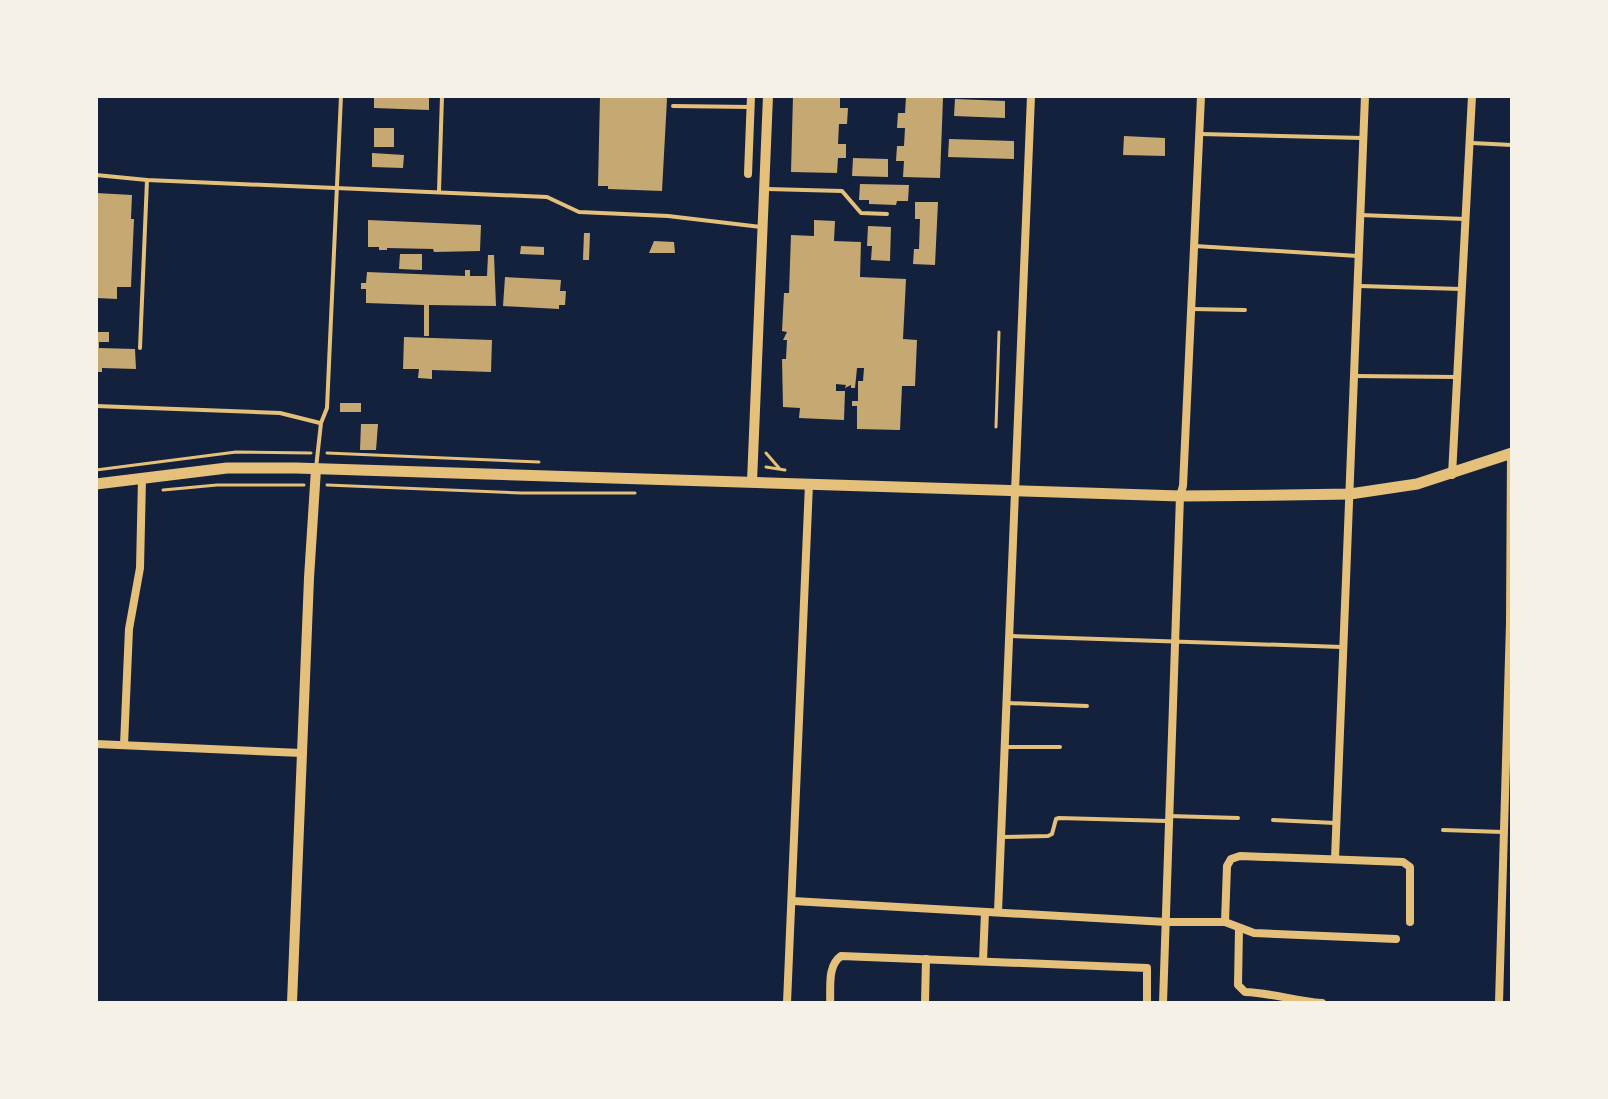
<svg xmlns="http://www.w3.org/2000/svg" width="1608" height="1099" font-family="Helvetica,sans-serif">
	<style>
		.building { fill: #c6a872 }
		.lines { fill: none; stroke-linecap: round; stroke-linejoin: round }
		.path { stroke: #e5c07b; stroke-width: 3 }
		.service { stroke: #e5c07b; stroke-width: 4 }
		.minor { stroke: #e5c07b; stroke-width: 8 }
		.tertiary { stroke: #e5c07b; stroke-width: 10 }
		.secondary { stroke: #e5c07b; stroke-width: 11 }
	</style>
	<rect width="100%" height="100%" fill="#14213d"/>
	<!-- building -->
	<g class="building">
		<polygon points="374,96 429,96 429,110 374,108"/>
		<polygon points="600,96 665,96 667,99 662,191 608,189 608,186 598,186"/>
		<polygon points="793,96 840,96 840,108 848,108 847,124 839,124 838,144 846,144 846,158 838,158 837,173 791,172"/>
		<polygon points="906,97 943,98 940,178 903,177 904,161 896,161 897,146 904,146 905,128 897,128 898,113 905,113"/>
		<polygon points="955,99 1005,101 1005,118 954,116"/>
		<rect x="374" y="128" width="20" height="19"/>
		<polygon points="1124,136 1165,138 1165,156 1123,155"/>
		<polygon points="949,139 1014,141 1014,159 948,157"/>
		<polygon points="372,153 404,155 403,168 372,167"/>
		<polygon points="853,158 888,159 888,177 852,176"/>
		<polygon points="860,184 909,185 908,201 897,201 896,205 869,204 869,200 859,200"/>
		<polygon points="96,193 132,195 131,219 134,219 131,287 117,287 117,299 96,298"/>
		<polygon points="915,202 938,202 935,265 913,264 914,249 919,249 920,219 915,219"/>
		<polygon points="368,220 481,225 480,251 434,252 433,249 387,248 387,250 379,250 379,247 368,247"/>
		<polygon points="814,220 835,221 834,241 861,242 860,277 906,279 903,339 917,340 915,386 902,386 900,430 857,429 857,406 852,406 852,401 858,401 858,381 863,381 864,368 857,368 855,388 851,388 851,385 845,388 846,385 836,384 836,391 845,391 844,420 799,418 800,408 783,407 782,359 786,359 787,340 783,340 787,332 782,331 784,293 789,293 791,235 814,236"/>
		<polygon points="868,226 891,227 890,261 871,260 872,246 867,246"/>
		<polygon points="584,233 590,233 589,260 583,260"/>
		<polygon points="654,241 674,242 675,253 649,253"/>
		<polygon points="521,246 544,247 544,255 520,254"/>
		<polygon points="400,254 422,254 422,270 399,269"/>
		<polygon points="488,255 494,255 496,306 429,305 429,336 424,336 424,305 366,303 366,289 361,289 361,283 366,283 367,272 465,276 465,270 470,270 470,276 487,276"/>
		<polygon points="505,277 561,280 560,291 566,291 565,305 559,305 559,309 503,306"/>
		<polygon points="96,332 109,332 109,342 99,342 99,348 135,349 136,369 102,368 102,372 96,372"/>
		<polygon points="404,337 492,340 491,372 432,370 432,379 418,378 419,369 403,369"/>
		<rect x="340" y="403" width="21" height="9"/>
		<polygon points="361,424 378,424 376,450 360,450"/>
	</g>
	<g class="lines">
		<!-- path -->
		<g class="path">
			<polyline points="996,427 999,332"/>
			<polyline points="327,453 539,462"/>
			<polyline points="766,453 779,468"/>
			<polyline points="766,467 785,470"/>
			<polyline points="96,470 236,452 311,453"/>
			<polyline points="327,485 521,493 635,493"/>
			<polyline points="163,490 217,485 304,485"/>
		</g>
		<!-- service -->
		<g class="service">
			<polyline points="673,106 750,107"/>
			<polyline points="1201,134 1363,138"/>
			<polyline points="1472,143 1512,145"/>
			<polyline points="96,175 147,180 547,197 579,212 668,216 761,227"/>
			<polyline points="767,189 842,191 861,213 887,214"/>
			<polyline points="439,191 442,96"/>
			<polyline points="1360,215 1465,219"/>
			<polyline points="1195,246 1358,256"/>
			<polyline points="1360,286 1461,289"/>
			<polyline points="1192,309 1245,310"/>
			<polyline points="140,348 147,180"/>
			<polyline points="1355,376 1457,377"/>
			<polyline points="96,406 280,413 320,423"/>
			<polyline points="316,468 321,423 327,408 341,96"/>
			<polyline points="1011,636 1342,647"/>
			<polyline points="1008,703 1087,706"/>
			<polyline points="1007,747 1060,747"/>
			<polyline points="1169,816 1238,818"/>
			<polyline points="1273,820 1335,823"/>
			<polyline points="1443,830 1503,832"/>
			<polyline points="1001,837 1048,836 1052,834 1056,819 1059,818 1167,821"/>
		</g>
		<!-- minor -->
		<g class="minor">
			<polyline points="748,174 751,96"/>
			<polyline points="1452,475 1472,96"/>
			<polyline points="96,744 302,753"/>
			<polyline points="124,745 129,629 140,568 142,479"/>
			<polyline points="1335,859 1365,96"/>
			<polyline points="793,901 1166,922 1225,922 1254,933 1396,939"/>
			<polyline points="998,912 1031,96"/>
			<polyline points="1225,922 1227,866 1231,859 1240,856 1403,862 1410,867 1410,922"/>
			<path d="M 1239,928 L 1238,985 L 1245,992 C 1272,993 1295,1001 1322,1003"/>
			<polyline points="983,961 985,912"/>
			<polyline points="787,1003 809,484"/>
			<path d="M 830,1003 C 831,987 827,966 841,956 L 1147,968 L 1147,1003"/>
			<polyline points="925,1003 926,959"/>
			<polyline points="1163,1003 1180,496 1183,486 1201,96"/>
			<polyline points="1499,1003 1510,623 1511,454"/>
		</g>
		<!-- tertiary -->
		<g class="tertiary">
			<polyline points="752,482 768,96"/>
			<polyline points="292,1003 309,578 316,469"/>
		</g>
		<!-- secondary -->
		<polyline class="secondary" points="96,484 227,468 296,468 1180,496 1286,495 1350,494 1417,484 1512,453"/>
	</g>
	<!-- border -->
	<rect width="1608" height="1099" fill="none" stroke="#f6f1e7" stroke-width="196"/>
</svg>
